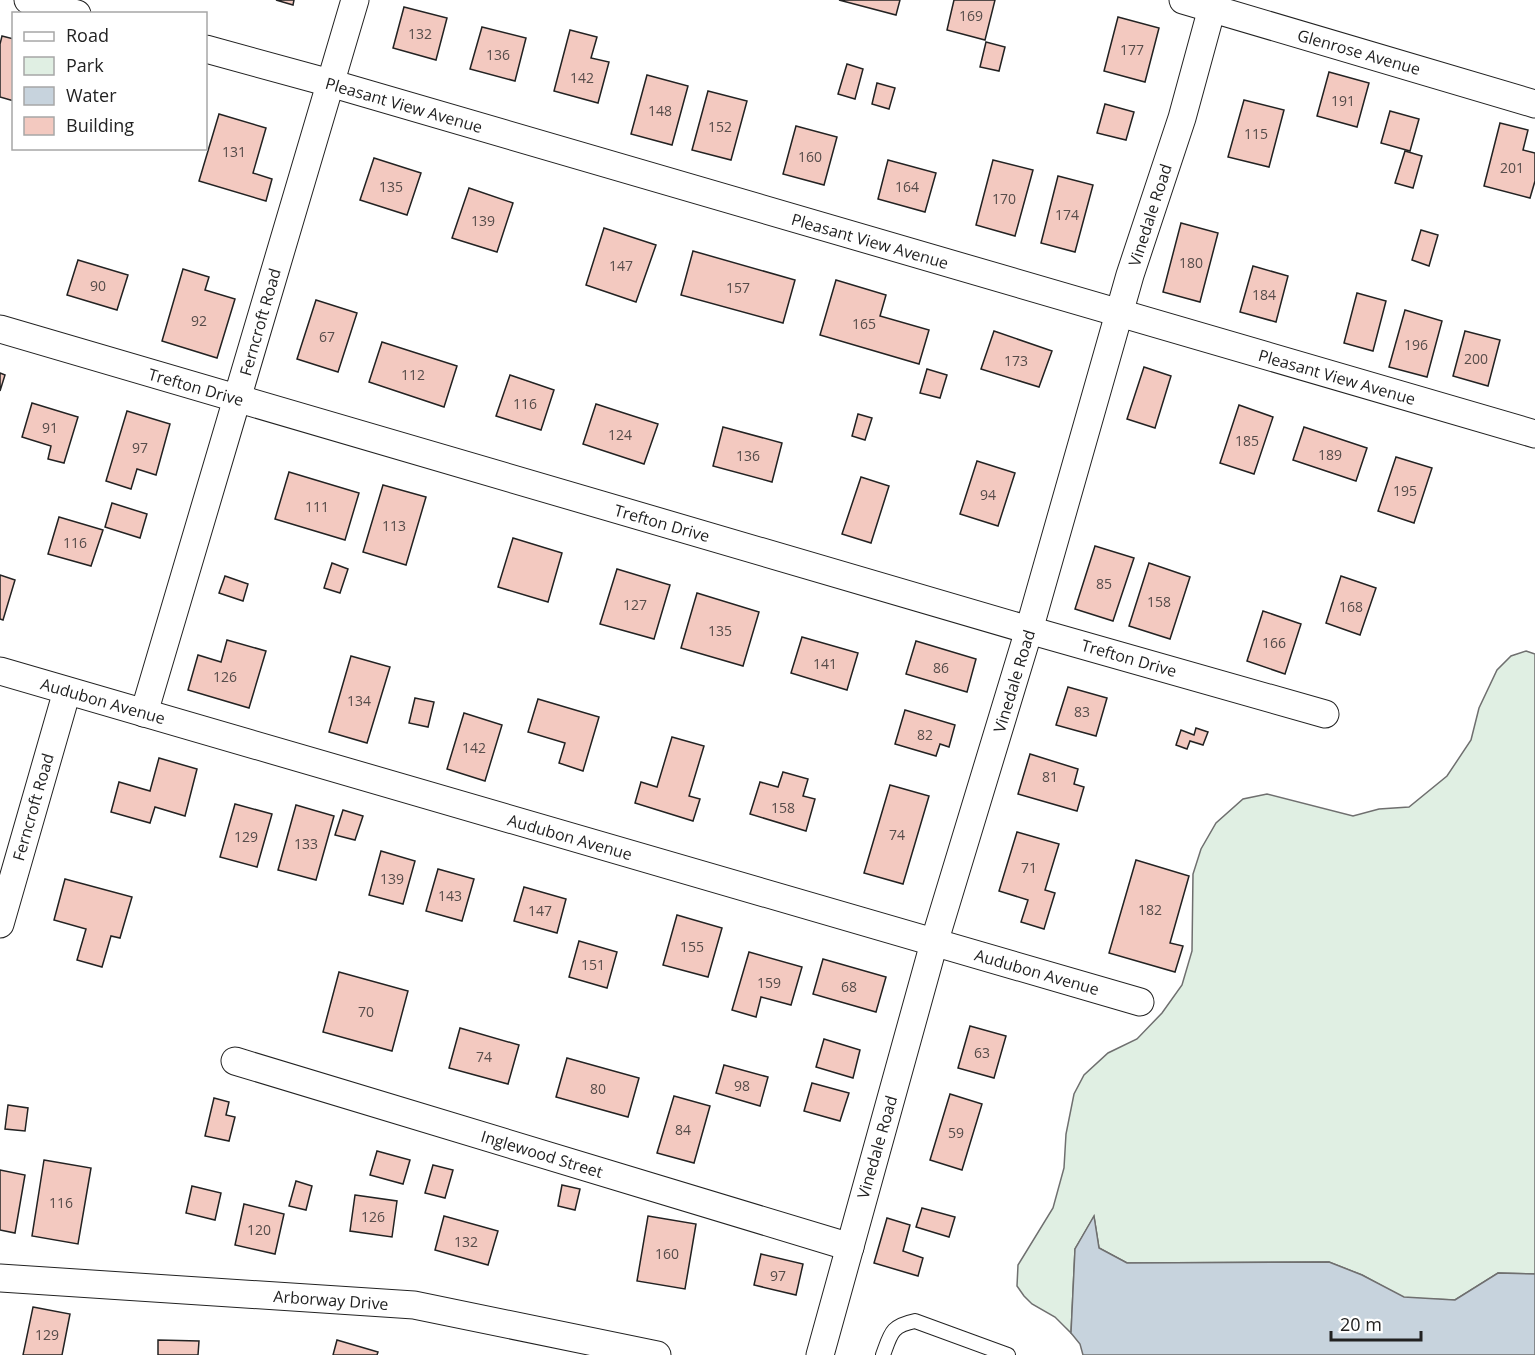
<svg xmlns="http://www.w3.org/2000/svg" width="1535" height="1355" font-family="'Open Sans',sans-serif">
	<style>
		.green { fill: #e0efe3; stroke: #6f6f6f; stroke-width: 1.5 }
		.water { fill: #c7d3dd; stroke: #6f6f6f; stroke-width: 1.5 }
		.building { fill: #f3c9c0; stroke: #222; stroke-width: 1.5 }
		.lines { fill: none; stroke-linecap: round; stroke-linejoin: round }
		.service-casing { stroke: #222; stroke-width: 16 }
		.minor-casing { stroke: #222; stroke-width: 29 }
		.service { stroke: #fff; stroke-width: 14 }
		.minor { stroke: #fff; stroke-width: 27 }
		.labels { text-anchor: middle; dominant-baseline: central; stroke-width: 4.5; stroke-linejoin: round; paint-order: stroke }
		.number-label { font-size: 14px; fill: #564c4a }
		.street-label { font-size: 16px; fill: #222; stroke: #fff }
	</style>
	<rect width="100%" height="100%" fill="#fff"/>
	<!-- green -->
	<polygon class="green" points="1526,651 1535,654 1535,1274 1498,1273 1455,1300 1404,1298 1362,1275 1329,1262 1127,1263 1099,1248 1094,1217 1075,1249 1071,1333 1055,1317 1032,1304 1024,1296 1017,1286 1018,1265 1053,1208 1064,1168 1066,1134 1074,1094 1084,1075 1108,1053 1137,1039 1162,1013 1182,985 1192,951 1193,874 1201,849 1216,823 1243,799 1267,794 1353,816 1379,809 1409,807 1447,776 1471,740 1479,708 1497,670 1511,656"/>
	<!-- water -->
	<polygon class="water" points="1094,1216 1099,1248 1127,1263 1329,1262 1362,1275 1404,1297 1455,1300 1498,1273 1535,1274 1535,1355 1083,1355 1080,1344 1071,1333 1075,1249"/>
	<!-- building -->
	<g class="building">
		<polygon points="276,0 294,0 293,5"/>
		<polygon points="839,0 900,0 896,15"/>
		<polygon points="954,0 995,0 985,40 947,30"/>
		<polygon points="404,7 447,18 436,60 393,48"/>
		<polygon points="1118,17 1159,28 1145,82 1104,71"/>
		<polygon points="482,27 526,38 515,81 470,69"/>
		<polygon points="570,30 597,37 591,58 609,62 598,103 554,91"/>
		<polygon points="2,36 14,39 14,101 0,97 0,44"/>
		<polygon points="986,42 1005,47 999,71 980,67"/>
		<polygon points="847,64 863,69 855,99 838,94"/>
		<polygon points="1329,72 1369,83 1357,127 1317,116"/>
		<polygon points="647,75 688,86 672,145 631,134"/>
		<polygon points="877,83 895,88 889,109 872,104"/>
		<polygon points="708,91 747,101 731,160 692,150"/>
		<polygon points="1244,100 1284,110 1269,167 1228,157"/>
		<polygon points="1105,104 1134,112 1126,140 1097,133"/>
		<polygon points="1390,111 1419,119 1410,151 1381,143"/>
		<polygon points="219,114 266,128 253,173 272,179 266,201 199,181"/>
		<polygon points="1500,123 1528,130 1523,150 1535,153 1535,181 1530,198 1484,186"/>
		<polygon points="796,126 837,137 824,185 783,174"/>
		<polygon points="1405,151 1422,156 1413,188 1395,183"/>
		<polygon points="374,158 421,173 407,215 360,200"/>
		<polygon points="888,160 936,173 925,212 878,199"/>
		<polygon points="993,160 1033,170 1015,236 976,225"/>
		<polygon points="1058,176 1093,185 1075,252 1041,243"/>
		<polygon points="469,188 513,203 497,252 452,238"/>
		<polygon points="1181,223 1218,233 1200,302 1163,292"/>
		<polygon points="604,228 656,245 636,302 586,285"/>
		<polygon points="1421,230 1438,235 1429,266 1412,260"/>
		<polygon points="693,251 795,280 783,323 681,295"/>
		<polygon points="78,260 128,275 117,310 67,295"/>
		<polygon points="1253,266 1288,276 1276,322 1240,312"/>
		<polygon points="183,269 209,277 205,290 235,299 217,358 162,341"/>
		<polygon points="836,280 886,295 880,316 929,330 919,364 820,335"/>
		<polygon points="1357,293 1386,301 1373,351 1344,343"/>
		<polygon points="316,300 357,313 338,372 297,359"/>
		<polygon points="1405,310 1442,321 1427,377 1389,367"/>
		<polygon points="994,331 1052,351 1039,387 981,369"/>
		<polygon points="1465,331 1500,340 1488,386 1453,376"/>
		<polygon points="382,342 457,366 444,407 369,382"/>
		<polygon points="1144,367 1171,376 1155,428 1127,419"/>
		<polygon points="927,369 947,375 940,398 920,393"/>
		<polygon points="0,373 5,375 0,391"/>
		<polygon points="510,375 554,390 541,430 496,416"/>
		<polygon points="32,403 78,417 64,463 48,459 51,446 22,437"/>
		<polygon points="596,404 658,424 644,464 583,444"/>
		<polygon points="1239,405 1273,417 1254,474 1220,463"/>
		<polygon points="127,411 170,424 156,475 137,469 131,489 106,481"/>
		<polygon points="858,414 872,418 865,440 852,436"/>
		<polygon points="723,427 782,443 772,482 713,466"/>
		<polygon points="1304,427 1367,448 1356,481 1293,460"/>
		<polygon points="1396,457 1432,468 1414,523 1378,511"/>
		<polygon points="977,461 1015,473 998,526 960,514"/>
		<polygon points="289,472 359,493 345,540 275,519"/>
		<polygon points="861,477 889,486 871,543 842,534"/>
		<polygon points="383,485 426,497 406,565 363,552"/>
		<polygon points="112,503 147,514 140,538 105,527"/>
		<polygon points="59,517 103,530 91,566 48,554"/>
		<polygon points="513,538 562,553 548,602 498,587"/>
		<polygon points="1095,546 1134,558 1113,621 1075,609"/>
		<polygon points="332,563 348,569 340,593 324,588"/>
		<polygon points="1149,563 1190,577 1170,639 1129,626"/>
		<polygon points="617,569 670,585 654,639 600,624"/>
		<polygon points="0,575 15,580 3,620 0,619"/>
		<polygon points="225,576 248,584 243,601 219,593"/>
		<polygon points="1341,576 1376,588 1360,635 1326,623"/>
		<polygon points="697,593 759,612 743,666 681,648"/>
		<polygon points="1263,611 1301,624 1285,674 1247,661"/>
		<polygon points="802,637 858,653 847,690 791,673"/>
		<polygon points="227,640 266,651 249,708 188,690 198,655 221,662"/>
		<polygon points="916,641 976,659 967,692 906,674"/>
		<polygon points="351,656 390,667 367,743 329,732"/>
		<polygon points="1068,687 1107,698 1096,736 1056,725"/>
		<polygon points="415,698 434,702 428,727 409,723"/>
		<polygon points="538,699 599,717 583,771 559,763 565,743 528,732"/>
		<polygon points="905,710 955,725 949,747 940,744 936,756 895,744"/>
		<polygon points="464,713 502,725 485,781 447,769"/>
		<polygon points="1196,728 1208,732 1203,745 1190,741 1187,749 1176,745 1181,730 1194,735"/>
		<polygon points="672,737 704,746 689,796 700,799 693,821 635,803 641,782 657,787"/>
		<polygon points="1030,754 1078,769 1074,784 1084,787 1077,811 1018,794"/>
		<polygon points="159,758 197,769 185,816 155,807 150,823 111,812 119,782 150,791"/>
		<polygon points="783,772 808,779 803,796 815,799 806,831 750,814 760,782 778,787"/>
		<polygon points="890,785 929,796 903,884 864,873"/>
		<polygon points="235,804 272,814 257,867 220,857"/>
		<polygon points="296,805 334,816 316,880 278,870"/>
		<polygon points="343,810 363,816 355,840 335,835"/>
		<polygon points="1017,832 1059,844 1045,890 1055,893 1044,929 1021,922 1028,900 999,891"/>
		<polygon points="381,851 415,861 403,904 369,895"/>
		<polygon points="1136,860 1189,876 1170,943 1183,946 1175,972 1109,953"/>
		<polygon points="438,869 474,879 462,921 426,911"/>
		<polygon points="65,879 132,897 120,938 111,936 102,967 77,960 86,929 54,920"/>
		<polygon points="524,887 566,899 557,933 514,921"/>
		<polygon points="677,915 722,928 708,977 663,965"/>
		<polygon points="579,941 617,952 607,988 569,977"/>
		<polygon points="749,952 802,967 791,1005 761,997 756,1017 732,1010"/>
		<polygon points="823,959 886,977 876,1012 813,994"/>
		<polygon points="339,972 408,991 392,1051 323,1032"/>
		<polygon points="970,1026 1006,1036 994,1078 958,1068"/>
		<polygon points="460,1028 519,1045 508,1084 449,1068"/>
		<polygon points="824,1039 860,1050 853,1078 816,1067"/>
		<polygon points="567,1058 639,1078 628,1117 556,1097"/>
		<polygon points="724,1065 768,1077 760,1106 716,1093"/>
		<polygon points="812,1083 849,1093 840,1121 804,1111"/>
		<polygon points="950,1094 982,1104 962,1170 930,1160"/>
		<polygon points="674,1096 710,1106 694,1163 657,1153"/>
		<polygon points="214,1098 229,1102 226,1115 235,1117 229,1141 205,1136"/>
		<polygon points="8,1105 28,1108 25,1131 5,1129"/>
		<polygon points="377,1151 410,1160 403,1184 370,1175"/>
		<polygon points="44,1160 91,1168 78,1244 32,1236"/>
		<polygon points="433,1165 453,1170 445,1198 425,1193"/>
		<polygon points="0,1170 25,1175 15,1233 0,1230"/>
		<polygon points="296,1181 312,1186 306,1210 289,1206"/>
		<polygon points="562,1185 580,1189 575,1210 558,1206"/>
		<polygon points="192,1186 221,1193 215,1220 186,1213"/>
		<polygon points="355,1195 397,1201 392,1237 350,1231"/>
		<polygon points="244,1204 284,1214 275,1254 235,1245"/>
		<polygon points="922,1208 955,1217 949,1237 916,1227"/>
		<polygon points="444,1216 498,1231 488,1265 435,1250"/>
		<polygon points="648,1216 696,1224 685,1289 637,1281"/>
		<polygon points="887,1218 910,1225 903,1251 923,1258 918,1276 874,1263"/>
		<polygon points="761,1254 803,1264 796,1295 754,1285"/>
		<polygon points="33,1307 70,1314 62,1355 23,1355"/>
		<polygon points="158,1340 199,1341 198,1355 158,1355"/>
		<polygon points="337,1340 378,1352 377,1355 333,1355"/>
	</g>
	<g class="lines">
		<!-- service casing -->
		<g class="service-casing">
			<path id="service" d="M 883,1355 C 891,1333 891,1326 915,1321 L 1008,1355"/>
		</g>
		<!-- minor casing -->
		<g class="minor-casing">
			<g id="minor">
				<polyline points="28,0 77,14"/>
				<polyline points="1183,0 1535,104"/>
				<polyline points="206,49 330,83 1535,434"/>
				<polyline points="0,329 1029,630 1325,714"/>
				<polyline points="0,671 1140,1002"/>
				<polyline points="144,713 355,0"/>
				<polyline points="0,924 67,691"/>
				<polyline points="235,1061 850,1247"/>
				<polyline points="0,1278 414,1305 657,1355"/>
				<polyline points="820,1355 934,943 1029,630 1130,275 1182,118 1212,8"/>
			</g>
		</g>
		<!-- service -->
		<use href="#service" class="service"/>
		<!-- minor -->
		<use href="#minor" class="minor"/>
	</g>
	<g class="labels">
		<!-- number labels -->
		<g class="number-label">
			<text x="971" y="15">169</text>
			<text x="420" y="33">132</text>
			<text x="1132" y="49">177</text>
			<text x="498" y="54">136</text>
			<text x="582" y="77">142</text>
			<text x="1343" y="100">191</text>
			<text x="660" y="110">148</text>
			<text x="720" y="126">152</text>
			<text x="1256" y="133">115</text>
			<text x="234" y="151">131</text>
			<text x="810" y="156">160</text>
			<text x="1512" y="167">201</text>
			<text x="391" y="186">135</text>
			<text x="907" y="186">164</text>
			<text x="1004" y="198">170</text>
			<text x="1067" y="214">174</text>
			<text x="483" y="220">139</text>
			<text x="1191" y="262">180</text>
			<text x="621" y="265">147</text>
			<text x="98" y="285">90</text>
			<text x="738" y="287">157</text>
			<text x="1264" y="294">184</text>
			<text x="199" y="320">92</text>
			<text x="864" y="323">165</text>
			<text x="327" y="336">67</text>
			<text x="1416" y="344">196</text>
			<text x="1476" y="358">200</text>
			<text x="1016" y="360">173</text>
			<text x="413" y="374">112</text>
			<text x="525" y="403">116</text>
			<text x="50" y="427">91</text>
			<text x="620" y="434">124</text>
			<text x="1247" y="440">185</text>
			<text x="140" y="447">97</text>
			<text x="1330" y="454">189</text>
			<text x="748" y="455">136</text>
			<text x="1405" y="490">195</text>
			<text x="988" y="494">94</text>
			<text x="317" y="506">111</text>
			<text x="394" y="525">113</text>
			<text x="75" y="542">116</text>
			<text x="1104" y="583">85</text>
			<text x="1159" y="601">158</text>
			<text x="635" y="604">127</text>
			<text x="1351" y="606">168</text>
			<text x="720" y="630">135</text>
			<text x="1274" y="642">166</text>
			<text x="825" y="663">141</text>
			<text x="941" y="667">86</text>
			<text x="225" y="676">126</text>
			<text x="359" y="700">134</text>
			<text x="1082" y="711">83</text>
			<text x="925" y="734">82</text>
			<text x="474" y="747">142</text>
			<text x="1050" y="776">81</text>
			<text x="783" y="807">158</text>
			<text x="897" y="834">74</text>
			<text x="246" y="836">129</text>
			<text x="306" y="843">133</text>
			<text x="1029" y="867">71</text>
			<text x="392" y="878">139</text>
			<text x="450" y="895">143</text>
			<text x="1150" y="909">182</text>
			<text x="540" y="910">147</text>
			<text x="692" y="946">155</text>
			<text x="593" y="964">151</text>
			<text x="769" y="982">159</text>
			<text x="849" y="986">68</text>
			<text x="366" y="1011">70</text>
			<text x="982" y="1052">63</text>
			<text x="484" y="1056">74</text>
			<text x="742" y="1085">98</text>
			<text x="598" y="1088">80</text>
			<text x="683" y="1129">84</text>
			<text x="956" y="1132">59</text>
			<text x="61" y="1202">116</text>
			<text x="373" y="1216">126</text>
			<text x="259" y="1229">120</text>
			<text x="466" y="1241">132</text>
			<text x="667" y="1253">160</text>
			<text x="778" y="1275">97</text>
			<text x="47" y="1334">129</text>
		</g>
		<!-- street labels -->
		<g class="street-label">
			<text transform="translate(1359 52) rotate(16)">Glenrose Avenue</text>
			<text transform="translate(404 105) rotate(16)">Pleasant View Avenue</text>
			<text transform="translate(1150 215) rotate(-72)">Vinedale Road</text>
			<text transform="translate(870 241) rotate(16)">Pleasant View Avenue</text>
			<text transform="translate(260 322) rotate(-74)">Ferncroft Road</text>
			<text transform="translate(1337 377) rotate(16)">Pleasant View Avenue</text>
			<text transform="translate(196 387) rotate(16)">Trefton Drive</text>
			<text transform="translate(662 523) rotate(16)">Trefton Drive</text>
			<text transform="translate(1129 658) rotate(16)">Trefton Drive</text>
			<text transform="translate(1014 681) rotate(-73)">Vinedale Road</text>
			<text transform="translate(103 701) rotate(16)">Audubon Avenue</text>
			<text transform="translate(33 807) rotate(-74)">Ferncroft Road</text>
			<text transform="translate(570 837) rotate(16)">Audubon Avenue</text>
			<text transform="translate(1037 972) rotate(16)">Audubon Avenue</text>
			<text transform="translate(877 1147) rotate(-74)">Vinedale Road</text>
			<text transform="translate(542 1154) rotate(17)">Inglewood Street</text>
			<text transform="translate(331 1300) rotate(4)">Arborway Drive</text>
		</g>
	</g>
	<!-- legend -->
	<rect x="12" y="12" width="195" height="138" fill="#ffffff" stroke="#a7a7a7" stroke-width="1.5"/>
	<rect x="24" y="32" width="30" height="9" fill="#ffffff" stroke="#a7a7a7" stroke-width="1.5"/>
	<text x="66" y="42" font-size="18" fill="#222222">Road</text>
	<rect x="24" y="57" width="30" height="18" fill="#e0efe3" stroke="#a7a7a7" stroke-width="1.5"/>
	<text x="66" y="72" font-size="18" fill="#222222">Park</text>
	<rect x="24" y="87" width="30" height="18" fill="#c7d3dd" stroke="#a7a7a7" stroke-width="1.5"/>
	<text x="66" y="102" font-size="18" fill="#222222">Water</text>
	<rect x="24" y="117" width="30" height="18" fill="#f3c9c0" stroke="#a7a7a7" stroke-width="1.5"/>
	<text x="66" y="132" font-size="18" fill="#222222">Building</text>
	<!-- scale -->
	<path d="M1331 1331v9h90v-9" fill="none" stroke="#222222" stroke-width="3"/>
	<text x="1340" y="1331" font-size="18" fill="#222222" stroke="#ffffff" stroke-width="4.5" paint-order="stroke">20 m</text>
</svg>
